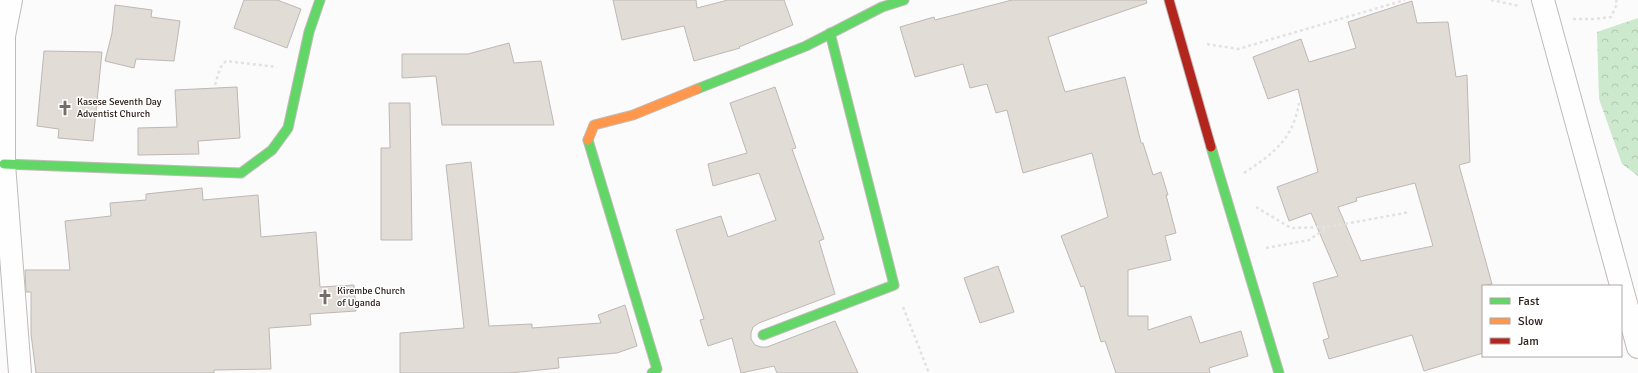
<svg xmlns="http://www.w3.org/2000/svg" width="1638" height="373" font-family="Signika,sans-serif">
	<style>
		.forest { fill: url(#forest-crowns) }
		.building { fill: #e2dcd7; stroke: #bdb8b4; fill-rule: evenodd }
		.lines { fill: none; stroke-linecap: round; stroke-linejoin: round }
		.street-casing { stroke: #c1bbb8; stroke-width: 24 }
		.fast-casing { stroke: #c1bbb8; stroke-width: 11 }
		.slow-casing { stroke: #c1bbb8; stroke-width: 11 }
		.jam-casing { stroke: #c1bbb8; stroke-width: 11 }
		.path { stroke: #e2e2e2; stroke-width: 2.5; stroke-dasharray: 3 3; stroke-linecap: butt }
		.street { stroke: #fefefe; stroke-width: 22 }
		.fast { stroke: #63d668; stroke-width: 9 }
		.slow { stroke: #ff974d; stroke-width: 9 }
		.jam { stroke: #b3261e; stroke-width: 9 }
		.labels { text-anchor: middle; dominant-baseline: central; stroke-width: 3; stroke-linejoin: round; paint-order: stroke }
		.poi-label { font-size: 10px; fill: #2f211a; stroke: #fff; text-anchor: start }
	</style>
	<defs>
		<pattern id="forest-crowns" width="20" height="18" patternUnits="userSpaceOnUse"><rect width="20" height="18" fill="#cce8cd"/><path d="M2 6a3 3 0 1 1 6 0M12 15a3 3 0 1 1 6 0" fill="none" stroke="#b0c7af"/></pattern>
	</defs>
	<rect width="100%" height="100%" fill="#fbfbfb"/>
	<!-- forest -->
	<polygon class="forest" points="1638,18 1638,176 1622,164 1599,99 1597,32"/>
	<!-- building -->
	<g class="building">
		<polygon points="244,0 277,0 301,9 287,48 234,28"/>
		<polygon points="613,0 696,0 697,8 728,0 784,0 793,25 739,47 740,48 694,61 684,26 622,40"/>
		<polygon points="1012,0 1146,0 1147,3 1048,37 1065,92 1125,77 1141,143 1143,143 1153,175 1161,172 1168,195 1166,195 1176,233 1165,236 1171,260 1128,270 1128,316 1148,316 1148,330 1191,316 1200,343 1241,331 1248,356 1209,368 1210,373 1116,373 1105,341 1101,342 1084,286 1081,287 1061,236 1108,217 1092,153 1023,173 1007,110 996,113 987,84 970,88 963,64 915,77 900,27 934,17 935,20"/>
		<path d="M 1412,1 L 1417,23 L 1448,22 L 1456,77 L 1467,75 L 1470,162 L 1459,165 L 1492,284 L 1483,286 L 1483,353 L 1424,371 L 1412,335 L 1329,359 L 1323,340 L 1329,338 L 1313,283 L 1338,276 L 1311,213 L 1289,221 L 1277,187 L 1318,172 L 1298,89 L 1268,99 L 1253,57 L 1301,39 L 1309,62 L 1356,48 L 1348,22 ZM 1415,183 L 1433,246 L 1361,261 L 1338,207 L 1357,201 L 1356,198 Z"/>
		<polygon points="115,5 152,10 151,17 180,21 174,61 136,59 134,68 105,61 112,33"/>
		<polygon points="509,43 514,63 541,61 554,125 442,125 436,76 402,78 402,54 468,54"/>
		<polygon points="44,51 102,52 93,141 58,138 59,129 37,126"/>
		<polygon points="237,87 240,138 198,141 199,154 138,155 138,128 177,127 175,90"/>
		<polygon points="775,87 796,148 792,149 824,239 819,241 835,294 759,323 753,327 751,333 751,339 755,345 761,347 767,347 835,321 858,373 777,373 774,366 741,373 732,338 708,346 700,320 704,319 676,230 721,216 728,237 776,220 759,173 713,186 708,164 747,153 730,103"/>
		<polygon points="389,103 410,103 412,240 381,240 381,148 390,148"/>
		<polygon points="471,162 489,326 532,324 532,328 601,323 598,315 625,305 637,346 617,353 558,358 559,368 510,373 400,373 400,333 464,328 446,165"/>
		<polygon points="202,188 203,200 258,195 261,237 316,232 320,287 354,285 356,311 310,314 311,325 269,328 271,369 214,370 214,373 36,373 31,334 31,292 26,292 25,270 70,270 65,221 111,216 110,203 146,200 146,194"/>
		<polygon points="998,266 1014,312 980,323 964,278"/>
	</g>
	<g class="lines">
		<!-- street casing -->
		<g class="street-casing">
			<g id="street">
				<polyline points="11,0 4,36 4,164 20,373"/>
				<polyline points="1543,0 1638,347"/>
			</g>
		</g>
		<!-- fast casing -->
		<g class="fast-casing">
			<g id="fast">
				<polyline points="697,89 806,46 882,7 904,0"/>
				<polyline points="588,140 657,369 652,373"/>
				<polyline points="1211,147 1279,373"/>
				<polyline points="4,164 241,173 272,150 288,128 309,32 320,0"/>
				<polyline points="763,335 894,285 830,33"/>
			</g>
		</g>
		<!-- slow casing -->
		<g class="slow-casing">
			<polyline id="slow" points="588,140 594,125 633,115 697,89"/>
		</g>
		<!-- jam casing -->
		<g class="jam-casing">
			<polyline id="jam" points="1169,0 1211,147"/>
		</g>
		<!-- path -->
		<g class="path">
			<polyline points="1491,0 1520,6"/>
			<polyline points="1573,19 1594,19 1611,17 1617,4 1616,0"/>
			<polyline points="1207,44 1238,49 1405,0"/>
			<polyline points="215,85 220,68 226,61 277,67"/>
			<path d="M 1244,173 C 1274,153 1293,139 1299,103"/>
			<polyline points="1256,207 1291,228 1328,227"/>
			<polyline points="1266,248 1309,240 1328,227 1410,212"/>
			<polyline points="903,307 929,373"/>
		</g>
		<!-- street -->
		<use href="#street" class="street"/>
		<!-- fast -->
		<use href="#fast" class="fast"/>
		<!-- slow -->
		<use href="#slow" class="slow"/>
		<!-- jam -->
		<use href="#jam" class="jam"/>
	</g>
	<!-- icons -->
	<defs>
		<g id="church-bare" transform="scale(1.2)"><path d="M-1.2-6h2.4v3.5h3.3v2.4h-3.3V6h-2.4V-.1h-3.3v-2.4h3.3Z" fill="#766d69" stroke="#fff" stroke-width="2.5" paint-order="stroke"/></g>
	</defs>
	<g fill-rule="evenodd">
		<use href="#church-bare" x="65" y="108"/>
		<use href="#church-bare" x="325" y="297"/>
	</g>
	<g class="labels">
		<!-- poi labels -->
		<g class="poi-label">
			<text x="77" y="102">Kasese Seventh Day<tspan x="77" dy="12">Adventist Church</tspan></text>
			<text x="337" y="291">Kirembe Church<tspan x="337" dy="12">of Uganda</tspan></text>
		</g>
	</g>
	<!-- legend -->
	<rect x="1482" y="285" width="140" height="72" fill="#ffffff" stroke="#aca6a3"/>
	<rect x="1490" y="298" width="20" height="6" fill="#63d668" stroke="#aca6a3"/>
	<text x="1518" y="305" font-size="12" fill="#2f211a">Fast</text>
	<rect x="1490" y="318" width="20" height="6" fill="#ff974d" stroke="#aca6a3"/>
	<text x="1518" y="325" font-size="12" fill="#2f211a">Slow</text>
	<rect x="1490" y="338" width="20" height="6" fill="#b3261e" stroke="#aca6a3"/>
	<text x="1518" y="345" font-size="12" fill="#2f211a">Jam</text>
</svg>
